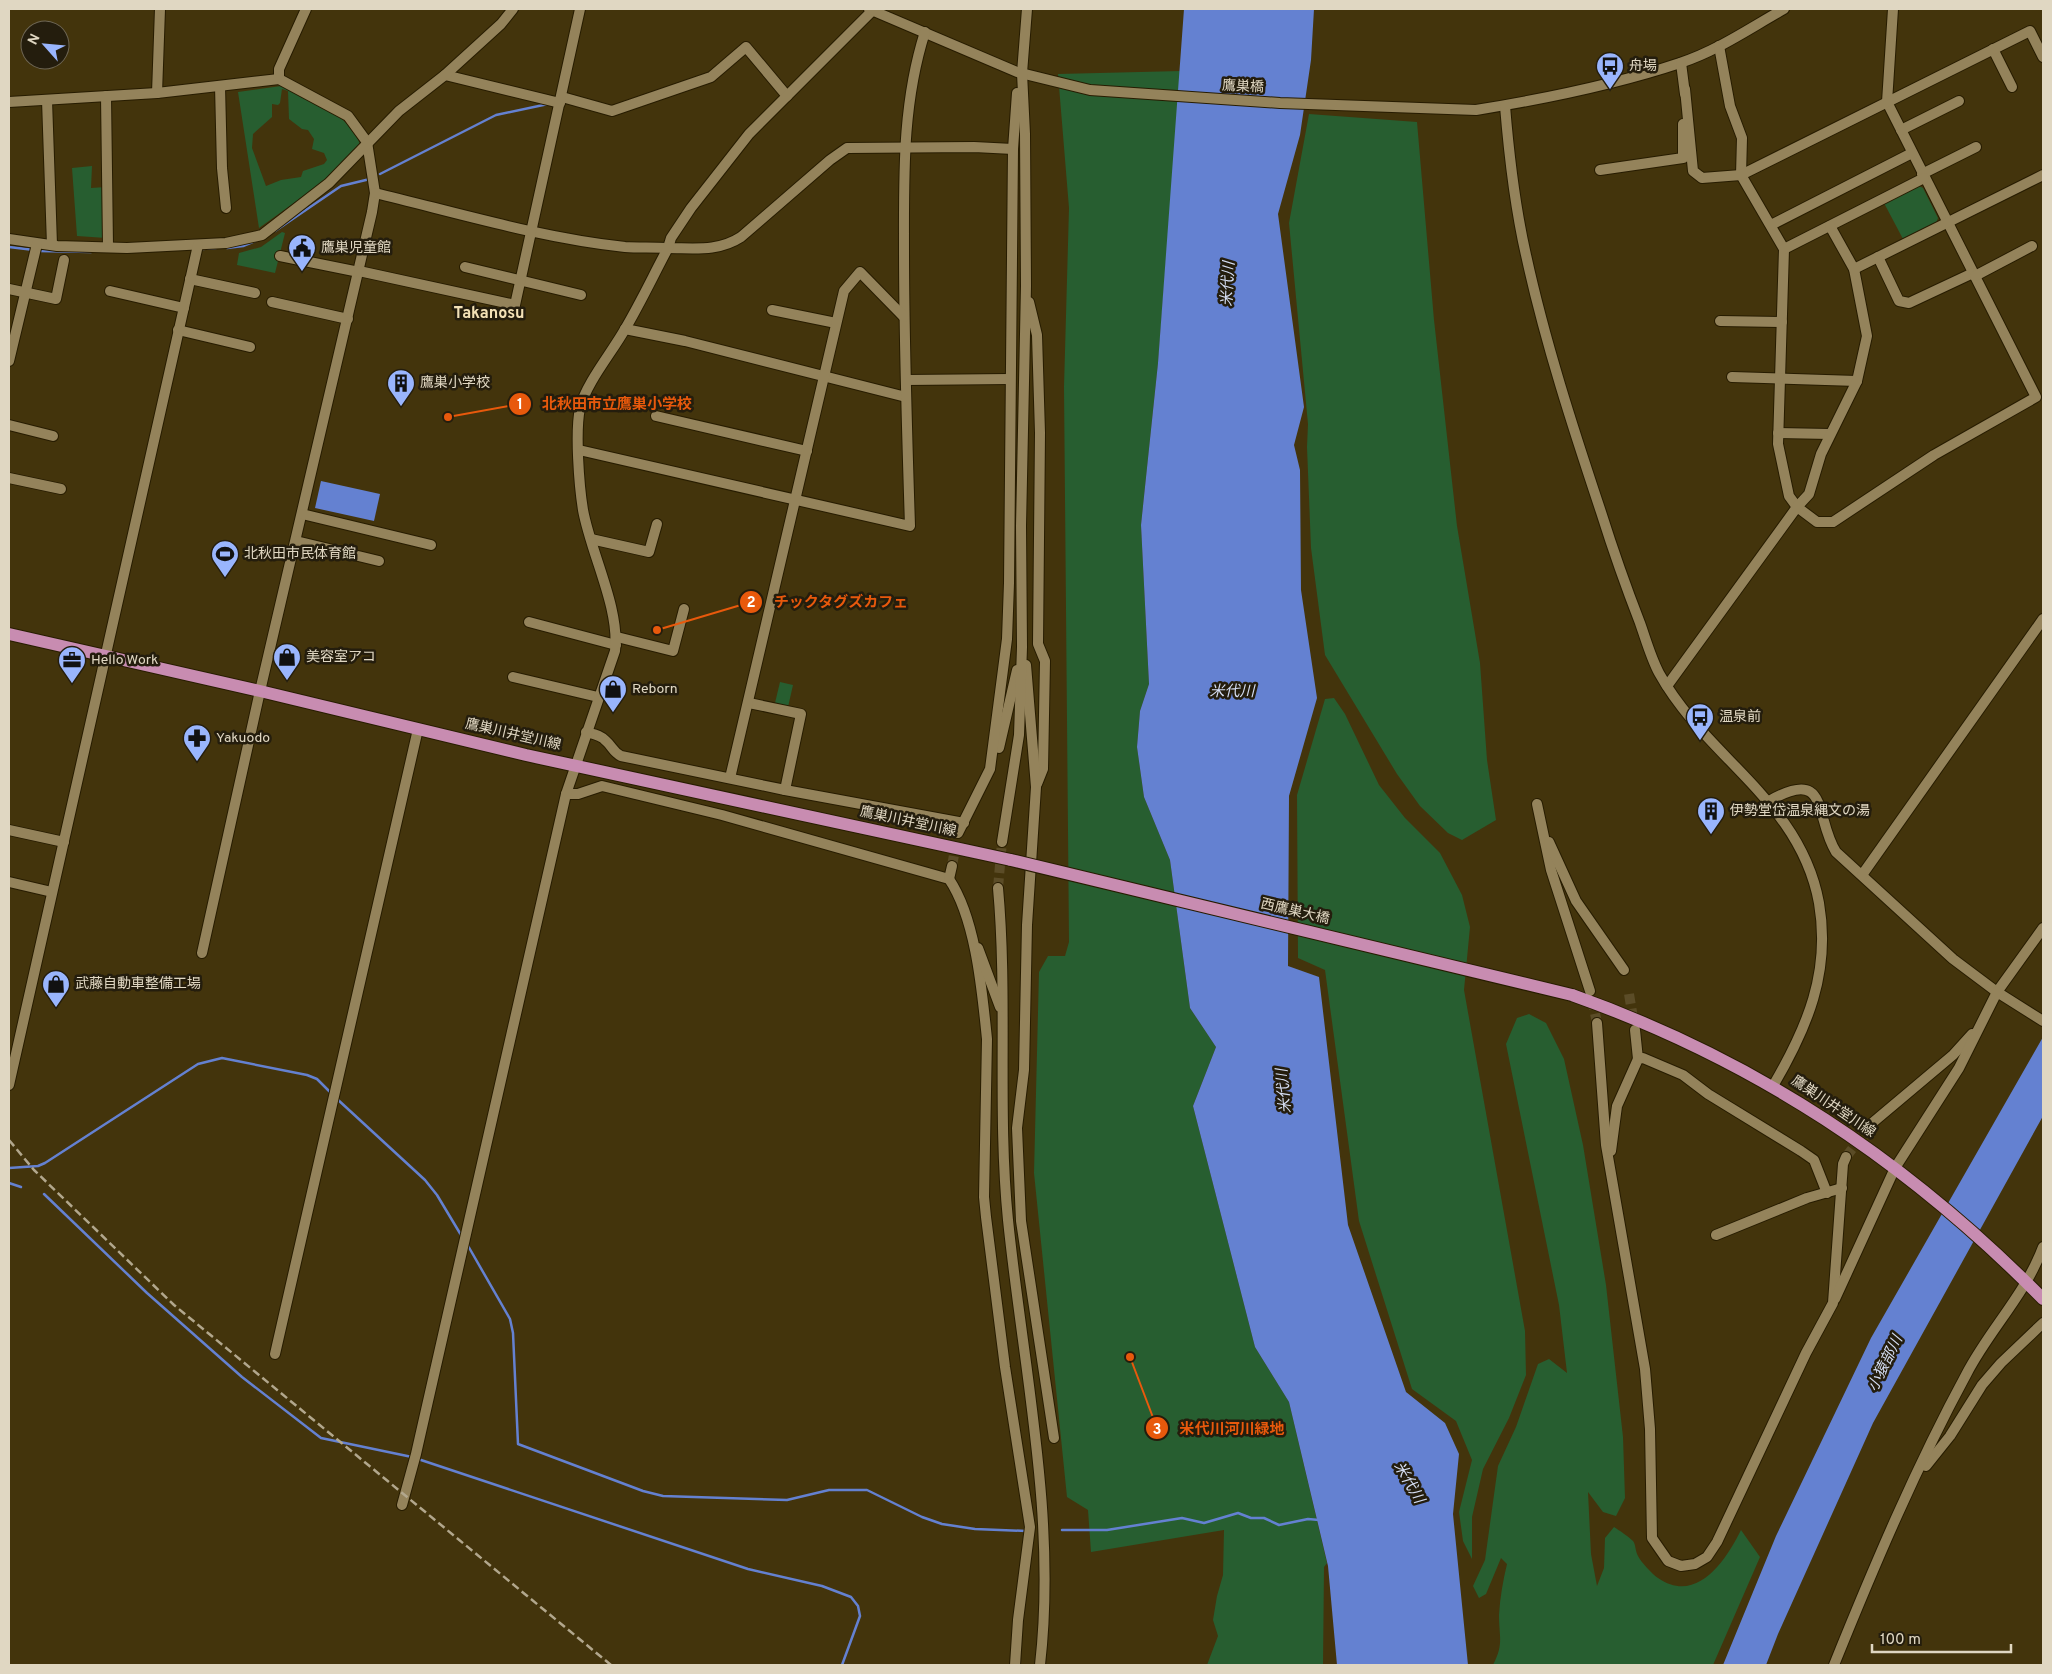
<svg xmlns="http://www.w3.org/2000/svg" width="2052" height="1674" font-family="Overpass,'Noto Sans JP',sans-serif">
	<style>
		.green { fill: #275e30; fill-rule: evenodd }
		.water { fill: #6481d1 }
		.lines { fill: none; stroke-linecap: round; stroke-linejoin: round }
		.stream { stroke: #6481d1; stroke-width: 2.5 }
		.minor-tunnel { stroke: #5b4c27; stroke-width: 10; stroke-dasharray: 10 5; stroke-linecap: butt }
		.minor-casing { stroke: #271c00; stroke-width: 12 }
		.major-casing { stroke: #271c00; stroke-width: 14 }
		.minor { stroke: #94835b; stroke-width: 10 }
		.major { stroke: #c88cb1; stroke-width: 12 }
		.rail { stroke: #b2a78d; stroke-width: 2.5; stroke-dasharray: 8 4; stroke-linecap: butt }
		.major-bridge-casing { stroke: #271c00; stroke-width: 14; stroke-linecap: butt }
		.major-bridge { stroke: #c88cb1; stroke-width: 12 }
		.labels { text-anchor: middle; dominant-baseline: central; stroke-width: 5; stroke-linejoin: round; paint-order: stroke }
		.poi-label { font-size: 14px; fill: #e0d7c2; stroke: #241d0d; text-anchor: start }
		.street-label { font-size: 14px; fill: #e0d7c2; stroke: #241d0d }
		.water-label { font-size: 15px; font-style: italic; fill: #d4ddf2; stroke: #241d0d }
		.quarter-label { font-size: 16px; font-weight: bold; fill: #f3e1b6; stroke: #241d0d }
		.leader { fill: none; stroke: #e8590c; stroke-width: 2 }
		.callout-dot { fill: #e8590c; stroke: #241d0d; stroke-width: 2 }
		.mark-label { font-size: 15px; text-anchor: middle; font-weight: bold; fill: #fff }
		.callout-label { font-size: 15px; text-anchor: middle; font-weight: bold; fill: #e8590c; stroke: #241d0d; stroke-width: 5; stroke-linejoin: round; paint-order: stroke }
	</style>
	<rect width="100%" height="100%" fill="#43340c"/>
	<!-- green -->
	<g class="green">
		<polygon points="1181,71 1158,363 1141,525 1149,684 1140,711 1137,747 1144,797 1170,860 1190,1008 1216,1047 1193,1106 1255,1347 1289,1402 1327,1563 1324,1567 1323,1665 1207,1665 1218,1636 1213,1620 1217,1596 1223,1575 1224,1530 1091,1552 1088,1510 1067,1497 1034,1173 1039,972 1048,956 1065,956 1069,942 1064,387 1069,208 1058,74"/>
		<path d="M 281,86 C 311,101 347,111 360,144 L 326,180 L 259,228 L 238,92 ZM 282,89 L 288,91 L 289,119 L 302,129 L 308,130 L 314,139 L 312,149 L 324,153 L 327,160 L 324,164 L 303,171 L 301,177 L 281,180 L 266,186 L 252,148 L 253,134 L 272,117 L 272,104 L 278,105 L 280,103 Z"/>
		<polygon points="1309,114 1417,122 1434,320 1457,526 1480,663 1487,760 1496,820 1462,840 1448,833 1420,806 1397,774 1325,655 1311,548 1307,447 1308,424 1289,223"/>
		<polygon points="92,166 91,188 106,187 106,238 77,236 72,168"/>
		<polygon points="1917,185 1923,188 1938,218 1936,223 1903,239 1884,203"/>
		<polygon points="282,232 285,233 275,273 237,265 239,253 261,247"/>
		<polygon points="780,682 793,685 788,707 775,703"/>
		<polygon points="1334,698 1345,714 1379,785 1405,818 1440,853 1462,895 1470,927 1464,990 1525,1331 1526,1375 1509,1418 1483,1469 1472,1517 1472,1559 1463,1541 1459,1512 1472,1460 1456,1421 1412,1389 1359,1221 1325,970 1298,958 1297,795 1325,699"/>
		<path d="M 1529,1014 L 1546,1023 L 1564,1059 L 1583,1145 L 1606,1285 L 1623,1437 L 1625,1498 L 1616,1516 L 1603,1512 L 1588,1492 L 1591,1554 L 1597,1586 L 1604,1568 L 1605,1538 L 1614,1527 C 1620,1531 1628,1536 1633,1541 C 1636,1545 1635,1551 1638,1556 C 1641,1562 1652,1574 1658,1578 C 1697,1605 1726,1560 1741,1530 L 1760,1557 L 1713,1665 L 1493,1665 C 1504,1644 1499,1637 1499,1615 C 1500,1597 1503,1581 1507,1564 L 1501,1558 L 1486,1594 L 1479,1598 L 1473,1586 L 1485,1560 L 1498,1466 L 1516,1427 L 1538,1364 L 1549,1359 L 1567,1373 L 1559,1305 L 1506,1044 L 1517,1018 Z"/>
	</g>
	<!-- water -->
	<g class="water">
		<polygon points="1184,9 1314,9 1311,60 1300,135 1278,214 1304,407 1294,445 1300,470 1301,590 1317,698 1289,796 1288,966 1319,977 1348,1225 1406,1392 1445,1423 1459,1454 1453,1514 1468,1665 1337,1665 1328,1566 1289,1402 1255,1347 1193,1106 1216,1047 1190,1008 1170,860 1144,797 1137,747 1140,711 1149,684 1141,525 1158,363"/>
		<polygon points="321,481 380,494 374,521 315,508"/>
		<polygon points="2043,1037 2043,1116 1873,1423 1778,1634 1766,1665 1723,1665 1776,1536 1871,1338"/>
	</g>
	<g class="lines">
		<!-- stream -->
		<g class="stream">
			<polyline points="380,174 496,115 548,104"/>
			<polyline points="275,231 341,186 370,179"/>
			<polyline points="9,247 34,250"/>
			<polyline points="227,248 243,246 255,241"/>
			<polyline points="202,249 216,248"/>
			<polyline points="39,251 91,252"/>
			<polyline points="336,1098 425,1180 437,1195 461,1235"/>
			<polyline points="9,1168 38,1166 45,1163 198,1064 222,1058 307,1075 317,1079 332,1094"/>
			<polyline points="9,1183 21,1187"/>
			<polyline points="44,1194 147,1293 242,1377 321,1438 412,1457"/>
			<polyline points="467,1244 510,1319 513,1333 518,1444 643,1491 663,1496 787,1500 829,1490 867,1490 922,1517 942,1524 975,1529 1026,1531"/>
			<polyline points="418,1459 748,1569 822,1586 851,1597 858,1606 860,1616 842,1665"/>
			<polyline points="1062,1530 1107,1530 1182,1518 1204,1523 1238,1513 1251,1518 1264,1518 1279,1525 1308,1519 1319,1520"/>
		</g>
		<!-- minor-tunnel -->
		<g class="minor-tunnel">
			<polyline points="952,866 958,833"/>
			<polyline points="998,888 1002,842"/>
			<polyline points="1629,994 1634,1024"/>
			<polyline points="1592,999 1597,1023"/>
			<polyline points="1846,1157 1871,1124"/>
		</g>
		<!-- minor casing -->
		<g class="minor-casing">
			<g id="minor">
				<path d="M 869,9 L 1017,72 L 1090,90 L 1280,103 L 1476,110 C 1544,99 1614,85 1680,63 C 1717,51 1750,28 1784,9"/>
				<polyline points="1719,46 1730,106 1742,138 1741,175 1784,249 1778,444 1789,496 1797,507 1817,522 1833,522 1934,455 2036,397 1887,102 1893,9"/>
				<polyline points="1993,49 2012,87"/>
				<polyline points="1681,63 1685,94"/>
				<polyline points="445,75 560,103"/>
				<polyline points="279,79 279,69 306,9"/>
				<polyline points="220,86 222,168 226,208"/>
				<polyline points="1685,89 1693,171 1702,178 1741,175 2030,31 2043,57"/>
				<polyline points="157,93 160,9"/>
				<polyline points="106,96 108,246"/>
				<polyline points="562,97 612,111 711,77 746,47 787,96"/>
				<polyline points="47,100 52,245"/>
				<polyline points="9,102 157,93 279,79 348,116 367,142 375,193 372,212 260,691 202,953"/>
				<path d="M 1505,106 C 1509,155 1515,207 1526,255 C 1545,342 1573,428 1601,512 C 1613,550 1626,587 1640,623 C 1646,640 1651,658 1659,673 C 1706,758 1800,800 1819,903 C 1831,972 1807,1028 1773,1086"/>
				<polyline points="1901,130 1959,101"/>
				<polyline points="1600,170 1683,158 1683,124"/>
				<polyline points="1922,174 1976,147"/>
				<path d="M 375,193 C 458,213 541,238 625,247 C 639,248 653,247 667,248 C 694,248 718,252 741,237 L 830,160 L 847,148 L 974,147 L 1013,149"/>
				<polyline points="1771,225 1912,153"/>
				<polyline points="9,239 57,246 127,248 226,243 262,235 329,183 399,111 445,75 501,24 513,9"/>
				<polyline points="1784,249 1924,178"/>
				<polyline points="280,256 359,272"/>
				<polyline points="1878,257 1899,301 1909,303 1973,273"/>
				<polyline points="465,267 581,295"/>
				<polyline points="1854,269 2043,175"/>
				<polyline points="359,271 515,305 580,9"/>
				<polyline points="1975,276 2032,246"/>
				<polyline points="190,279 255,293"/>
				<polyline points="9,289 56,299 64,260"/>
				<polyline points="110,291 184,308"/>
				<polyline points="272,302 348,319"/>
				<polyline points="1029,302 1037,335 1040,433 1038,644 1045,661 1043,769 1037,784"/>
				<polyline points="772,310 836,323"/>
				<polyline points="1720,321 1782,322"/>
				<polyline points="625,329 685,341 906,397"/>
				<polyline points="178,330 250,347"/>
				<polyline points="9,361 37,244"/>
				<polyline points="1732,377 1857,381"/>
				<polyline points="906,380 1010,379"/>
				<polyline points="656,416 807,451"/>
				<polyline points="9,425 53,436"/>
				<polyline points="1778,433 1830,434"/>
				<path d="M 579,450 L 910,526 C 907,434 904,342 904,250 C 904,176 902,104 925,32"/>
				<polyline points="9,478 61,489"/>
				<polyline points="302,514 431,545"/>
				<polyline points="591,539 649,552 657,524"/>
				<polyline points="296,541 379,561"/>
				<polyline points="529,622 616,645"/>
				<polyline points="617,637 673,651 684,609"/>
				<polyline points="1026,665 1036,787 1027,925 1024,1070 1017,1128 1021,1221 1054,1438"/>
				<polyline points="513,677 598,697"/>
				<polyline points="1667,686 1797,507 1809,494 1821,454 1857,381 1867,336 1854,269 1830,226"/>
				<polyline points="749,703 801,714 785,790"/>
				<path d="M 586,732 C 593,734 601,735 606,741 C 612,746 613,752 621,756 L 785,790 L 964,823"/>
				<polyline points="999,748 1017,670"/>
				<polyline points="730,778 844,291 860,272 904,317"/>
				<path d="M 566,794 L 578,794 L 602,786 L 722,815 L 949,879 C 976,919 982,991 987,1039 L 984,1197 L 986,1217 L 1005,1367 L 1030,1527 L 1018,1620 L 1015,1665"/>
				<path d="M 1769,801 C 1830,766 1814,817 1836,852 L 1953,959 L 1997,992 L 2043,1021"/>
				<polyline points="1537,804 1551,870 1590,991"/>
				<polyline points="9,830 64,842"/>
				<polyline points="958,833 990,769 1007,639 1009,583 1013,149 1017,93"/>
				<polyline points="1002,842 1019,735 1022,647 1021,526 1026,286 1025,134 1022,73 1027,9"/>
				<polyline points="1549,842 1576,901 1624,970"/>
				<polyline points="1862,875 2043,619"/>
				<polyline points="949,879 952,866"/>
				<polyline points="9,882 52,892"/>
				<path d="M 998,888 C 1008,998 997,1110 1008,1220 C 1023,1367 1057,1517 1040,1665"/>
				<polyline points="978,948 1000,1007"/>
				<polyline points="1597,1023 1606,1145 1645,1369 1650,1429 1652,1538 1668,1561 1681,1566 1695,1564 1707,1557 1717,1542 1806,1353 1833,1303 1843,1164 1846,1157"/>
				<polyline points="1635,1030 1638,1059"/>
				<polyline points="9,1085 198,245"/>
				<polyline points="1871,1124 1953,1055 1972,1034"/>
				<polyline points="1611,1151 1617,1106 1638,1059 1643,1058 1683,1075 1708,1094 1801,1151 1814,1160 1827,1193"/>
				<polyline points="1716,1235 1807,1198 1842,1188"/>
				<polyline points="1835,1299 1895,1168 1959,1068 1997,992 2043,928"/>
				<polyline points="275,1354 418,729"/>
				<polyline points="1926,1466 1950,1436 1982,1385 2001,1363 2043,1323"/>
				<path d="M 402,1505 L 416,1454 L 566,794 L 615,651 C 620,608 591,554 583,510 C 579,485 575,432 580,408 C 586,383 613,351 625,329 C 641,302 654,274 668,248 L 671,238 L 691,208 L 749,134 L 874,9"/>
				<path d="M 1834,1665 C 1874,1566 1916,1467 1967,1373 C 1990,1329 2025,1295 2043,1247"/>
			</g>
		</g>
		<!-- major casing -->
		<g class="major-casing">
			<g id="major">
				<polyline points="9,634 260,691 526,755 1011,860"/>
				<path d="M 1572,995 C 1755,1060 1906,1160 2043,1299"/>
			</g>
		</g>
		<!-- minor -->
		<use href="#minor" class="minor"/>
		<!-- major -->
		<use href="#major" class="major"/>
		<!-- rail -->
		<polyline class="rail" points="9,1140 34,1170 174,1305 611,1665"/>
		<!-- major-bridge casing -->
		<g class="major-bridge-casing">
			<polyline id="major-bridge" points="1011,860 1572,995"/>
		</g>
		<!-- major-bridge -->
		<use href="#major-bridge" class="major-bridge"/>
	</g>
	<!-- icons -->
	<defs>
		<g id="bus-pin" transform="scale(1.4375)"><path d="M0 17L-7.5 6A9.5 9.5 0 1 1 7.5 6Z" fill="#99b5fd" stroke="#241d0d"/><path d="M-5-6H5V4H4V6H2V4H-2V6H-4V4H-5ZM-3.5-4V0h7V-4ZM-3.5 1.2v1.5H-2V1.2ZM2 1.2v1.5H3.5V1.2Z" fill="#111"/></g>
		<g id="civic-pin" transform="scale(1.4375)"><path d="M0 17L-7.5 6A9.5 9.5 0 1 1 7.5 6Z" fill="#99b5fd" stroke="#241d0d"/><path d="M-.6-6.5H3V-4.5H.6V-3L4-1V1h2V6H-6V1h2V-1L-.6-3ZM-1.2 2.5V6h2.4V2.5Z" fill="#111"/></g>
		<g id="building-pin" transform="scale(1.4375)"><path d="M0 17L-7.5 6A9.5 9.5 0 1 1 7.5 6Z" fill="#99b5fd" stroke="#241d0d"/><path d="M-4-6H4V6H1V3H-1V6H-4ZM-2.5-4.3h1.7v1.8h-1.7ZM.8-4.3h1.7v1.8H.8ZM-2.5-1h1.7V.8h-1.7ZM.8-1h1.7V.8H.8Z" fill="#111"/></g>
		<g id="stadium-pin" transform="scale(1.4375)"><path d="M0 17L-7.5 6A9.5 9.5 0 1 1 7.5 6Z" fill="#99b5fd" stroke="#241d0d"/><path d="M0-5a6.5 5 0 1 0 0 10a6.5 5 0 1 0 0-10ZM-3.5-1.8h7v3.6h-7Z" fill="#111"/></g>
		<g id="shop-pin" transform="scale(1.4375)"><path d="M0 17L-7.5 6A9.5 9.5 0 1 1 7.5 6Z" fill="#99b5fd" stroke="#241d0d"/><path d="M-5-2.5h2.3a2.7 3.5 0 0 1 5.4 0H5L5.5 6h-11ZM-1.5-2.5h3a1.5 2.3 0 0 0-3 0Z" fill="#111"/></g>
		<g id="office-pin" transform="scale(1.4375)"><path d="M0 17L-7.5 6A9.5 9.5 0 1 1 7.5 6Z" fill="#99b5fd" stroke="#241d0d"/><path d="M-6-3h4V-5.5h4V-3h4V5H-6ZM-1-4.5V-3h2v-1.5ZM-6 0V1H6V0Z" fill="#111"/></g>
		<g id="pharmacy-pin" transform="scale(1.4375)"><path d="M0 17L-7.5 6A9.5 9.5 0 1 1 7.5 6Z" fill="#99b5fd" stroke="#241d0d"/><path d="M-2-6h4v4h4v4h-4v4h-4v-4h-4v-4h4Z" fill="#111"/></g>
	</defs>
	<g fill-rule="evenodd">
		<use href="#bus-pin" x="1610" y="66"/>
		<use href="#civic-pin" x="302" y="248"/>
		<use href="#building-pin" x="401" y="383"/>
		<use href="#stadium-pin" x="225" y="554"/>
		<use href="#shop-pin" x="287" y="657"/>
		<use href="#office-pin" x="72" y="660"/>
		<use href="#shop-pin" x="613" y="689"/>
		<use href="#bus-pin" x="1700" y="717"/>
		<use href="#pharmacy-pin" x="197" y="738"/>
		<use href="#building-pin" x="1711" y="811"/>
		<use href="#shop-pin" x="56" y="984"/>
	</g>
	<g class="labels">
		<!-- poi labels -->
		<g class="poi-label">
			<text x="1629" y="66">舟場</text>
			<text x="321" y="248">鷹巣児童館</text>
			<text x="420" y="383">鷹巣小学校</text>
			<text x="244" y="554">北秋田市民体育館</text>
			<text x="306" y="657">美容室アコ</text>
			<text x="91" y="660">Hello Work</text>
			<text x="632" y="689">Reborn</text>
			<text x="1719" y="717">温泉前</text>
			<text x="216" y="738">Yakuodo</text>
			<text x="1730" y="811">伊勢堂岱温泉縄文の湯</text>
			<text x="75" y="984">武藤自動車整備工場</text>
		</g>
		<!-- street labels -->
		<g class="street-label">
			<text transform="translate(1243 87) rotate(3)">鷹巣橋</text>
			<text transform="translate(513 735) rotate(13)">鷹巣川井堂川線</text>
			<text transform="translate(908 822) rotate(12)">鷹巣川井堂川線</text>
			<text transform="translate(1295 912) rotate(13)">西鷹巣大橋</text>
			<text transform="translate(1833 1107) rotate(34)">鷹巣川井堂川線</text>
		</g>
		<!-- water labels -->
		<g class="water-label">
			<text transform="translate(1229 284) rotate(-87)">米代川</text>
			<text x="1232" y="692">米代川</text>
			<text transform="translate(1285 1091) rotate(-95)">米代川</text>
			<text transform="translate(1886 1364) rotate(-64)">小猿部川</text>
			<text transform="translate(1408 1483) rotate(60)">米代川</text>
		</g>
		<!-- quarter labels -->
		<g class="quarter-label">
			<text x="489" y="314">Takanosu</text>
		</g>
	</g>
	<!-- callouts -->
	<path class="leader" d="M448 417L520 404M657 630L751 602M1130 1357L1157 1428"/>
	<g class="callout-dot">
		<circle cx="448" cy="417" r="5"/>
		<circle cx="657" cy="630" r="5"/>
		<circle cx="1130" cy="1357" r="5"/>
		<circle cx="520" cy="404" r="12"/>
		<circle cx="751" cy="602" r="12"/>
		<circle cx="1157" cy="1428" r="12"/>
	</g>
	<g class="mark-label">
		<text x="520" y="409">1</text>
		<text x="751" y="607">2</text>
		<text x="1157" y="1434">3</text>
	</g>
	<g class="callout-label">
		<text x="617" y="409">北秋田市立鷹巣小学校</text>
		<text x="841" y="607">チックタグズカフェ</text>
		<text x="1232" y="1434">米代川河川緑地</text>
	</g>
	<!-- border -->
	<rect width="2052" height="1674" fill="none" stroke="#e0d7c2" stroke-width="20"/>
	<!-- north arrow -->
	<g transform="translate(45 45) rotate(297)"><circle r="24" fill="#241d0d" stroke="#6f6755"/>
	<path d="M0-4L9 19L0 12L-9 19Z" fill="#99b5fd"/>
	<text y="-8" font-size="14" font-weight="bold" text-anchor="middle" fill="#e0d7c2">N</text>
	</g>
	<!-- scale -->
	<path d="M1872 1644v8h139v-8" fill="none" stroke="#e0d7c2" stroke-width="2.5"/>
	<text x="1880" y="1644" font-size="15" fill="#e0d7c2" stroke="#241d0d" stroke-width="4" paint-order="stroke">100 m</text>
</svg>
